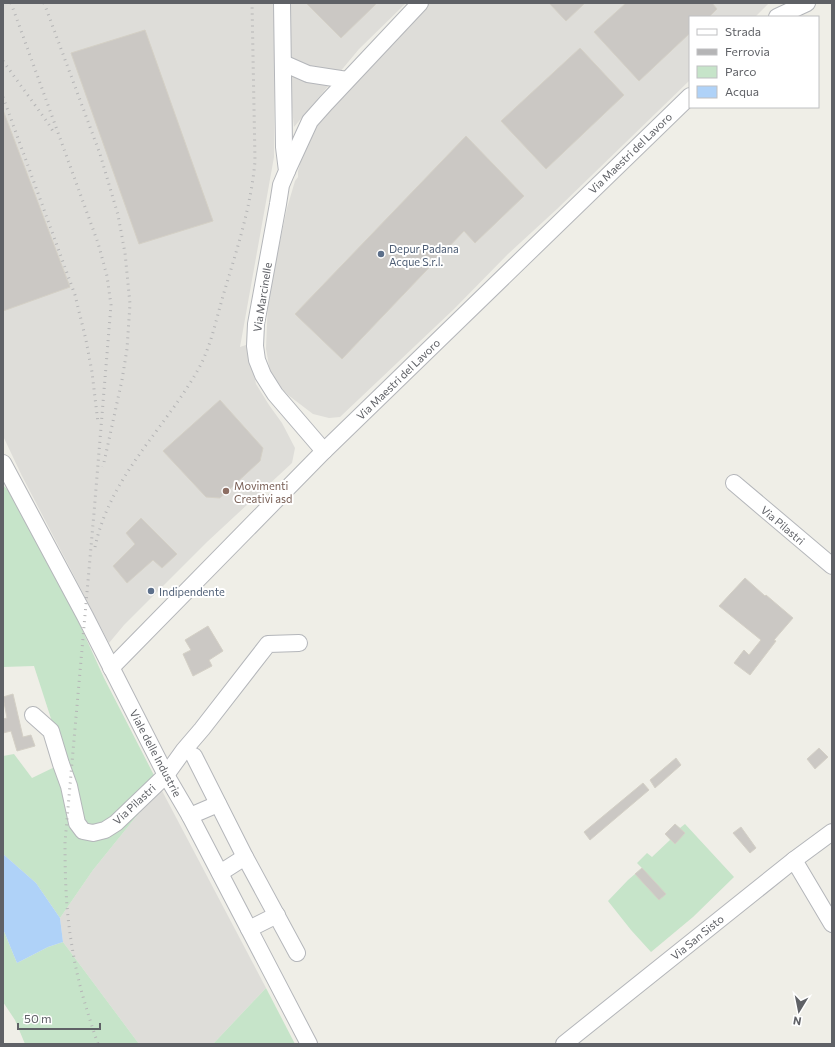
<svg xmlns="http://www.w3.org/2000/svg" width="835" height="1047" font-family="Commissioner,sans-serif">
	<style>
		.industrial { fill: #deddd9 }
		.green { fill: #c6e4c9 }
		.water { fill: #afd2f8 }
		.building { fill: #cbc8c4; stroke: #d4d0c6 }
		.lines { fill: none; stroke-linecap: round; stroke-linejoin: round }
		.minor-casing { stroke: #b4b6ba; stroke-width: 18 }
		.minor { stroke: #fff; stroke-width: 16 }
		.rail { stroke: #b5b5b6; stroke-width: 3; stroke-dasharray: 1 5; stroke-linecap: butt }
		.service-dot { fill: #5c6f8a; stroke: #fff; stroke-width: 1.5 }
		.education-dot { fill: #8d6e63; stroke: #fff; stroke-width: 1.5 }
		.labels { text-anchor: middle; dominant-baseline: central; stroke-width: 4; stroke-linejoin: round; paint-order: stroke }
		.street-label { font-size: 11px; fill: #5f6166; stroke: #fff }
		.service-label { font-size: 11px; fill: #4e5e75; stroke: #fff; text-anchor: start }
		.education-label { font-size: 11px; fill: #785e54; stroke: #fff; text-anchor: start }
	</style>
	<rect width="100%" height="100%" fill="#efeee7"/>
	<!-- industrial -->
	<g class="industrial">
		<polygon points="3,3 274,3 274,157 240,347 249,344 249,350 256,384 269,405 282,423 295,448 292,463 207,542 124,625 109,643 22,476 3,436"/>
		<polygon points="291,3 406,3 359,49 294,127 291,97"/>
		<polygon points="429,3 769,3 755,17 690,17 690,80 557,209 508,254 454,309 340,417 329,418 313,414 288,395 271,377 266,349 268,298 287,208 295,181 298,177 298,171 309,134 371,61"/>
		<polygon points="160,787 266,988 213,1044 139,1044 63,942 60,918 93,870"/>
	</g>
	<!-- green -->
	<g class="green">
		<polygon points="3,485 15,498 75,614 104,678 160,787 93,870 60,918 36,883 3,854 3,756 14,754 32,778 65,762 34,666 3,667"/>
		<polygon points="675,824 680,828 685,824 734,877 693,917 651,952 631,930 608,901 628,880 642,868 637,863 647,853 652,857 670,840 665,834"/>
		<polygon points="3,929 17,963 48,947 63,942 139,1044 25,1044 15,1020 3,1002"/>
		<polygon points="266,988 295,1044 213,1044"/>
	</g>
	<!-- water -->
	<polygon class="water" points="3,854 36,883 60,918 63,942 48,947 17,963 3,929"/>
	<!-- building -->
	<g class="building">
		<polygon points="306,3 377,3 341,38"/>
		<polygon points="549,3 585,3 566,21"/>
		<polygon points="626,3 712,3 717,9 709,17 690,17 690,33 639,81 594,32"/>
		<polygon points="145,30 213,221 139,244 71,53"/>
		<polygon points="580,48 624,95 546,169 501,121"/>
		<polygon points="3,110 70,287 3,311"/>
		<polygon points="466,136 524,196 475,243 464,231 342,359 295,314"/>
		<polygon points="220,400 263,448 260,461 220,498 206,497 163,451"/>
		<polygon points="141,518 177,554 162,568 153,560 127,583 113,566 135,544 126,533"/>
		<polygon points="745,578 765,596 766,595 793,618 774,640 776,641 750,675 734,663 744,650 749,655 761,640 719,606"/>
		<polygon points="208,626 223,651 209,660 212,666 193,676 183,654 191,650 185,640"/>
		<polygon points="13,694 23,737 31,735 35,746 17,751 11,731 3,733 3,719 7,718 3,697"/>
		<polygon points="819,748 828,757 815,769 807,759"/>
		<polygon points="676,758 681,765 655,788 650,780"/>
		<polygon points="643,783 649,790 590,840 584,832"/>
		<polygon points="675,824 685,833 675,844 665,834"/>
		<polygon points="741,827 756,848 750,853 733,833"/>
		<polygon points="642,868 666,894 659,900 635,874"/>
	</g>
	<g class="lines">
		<!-- minor casing -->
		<g class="minor-casing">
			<g id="minor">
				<polyline points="282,3 284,147 287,171 281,185 278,204 256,324 255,346 257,360 263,375 275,394 324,451"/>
				<polyline points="777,17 807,3"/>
				<polyline points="283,63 308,74 347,80"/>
				<polyline points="287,171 310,121 326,103 420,3"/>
				<polyline points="3,463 85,616 166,775 190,816 309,1044"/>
				<polyline points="734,483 832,566"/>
				<polyline points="111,668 324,451 690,96"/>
				<polyline points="33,715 51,731 61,764 69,786 77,823 83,831 93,833 105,830 116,823 166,775 184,750 202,729 268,644 299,643"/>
				<polyline points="194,756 245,857 297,953"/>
				<polyline points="190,816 218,804"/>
				<polyline points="794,860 832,924"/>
				<polyline points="220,873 245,857"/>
				<polyline points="249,929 277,915"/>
				<polyline points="564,1044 794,860 832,832"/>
			</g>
		</g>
		<!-- minor -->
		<use href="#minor" class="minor"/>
		<!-- rail -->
		<g class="rail">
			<path d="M 11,3 L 98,243 L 107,276 L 111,305 L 94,513 L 65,842 C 65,877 66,912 72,946 C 77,980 87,1012 98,1044"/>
			<polyline points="44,3 100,154 118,215 125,253 130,304 127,349 122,380 103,467"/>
			<polyline points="3,61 48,123 54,133"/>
			<polyline points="3,97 75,295 86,340 92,372 98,423"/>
			<path d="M 95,547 C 110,476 165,429 199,368 C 211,346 216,320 223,296 C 236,252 251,208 255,161 L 252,3"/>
		</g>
	</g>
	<!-- markers -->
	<g class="service-dot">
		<circle cx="381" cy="254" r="4"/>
		<circle cx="151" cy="591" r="4"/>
	</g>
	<circle class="education-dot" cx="226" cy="491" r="4"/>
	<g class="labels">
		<!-- street labels -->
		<g class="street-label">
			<text transform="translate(630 153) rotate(-44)">Via Maestri del Lavoro</text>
			<text transform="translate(262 297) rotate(-81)">Via Marcinelle</text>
			<text transform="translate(398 379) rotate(-44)">Via Maestri del Lavoro</text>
			<text transform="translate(783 525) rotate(40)">Via Pilastri</text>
			<text transform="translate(156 753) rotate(62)">Viale delle Industrie</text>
			<text transform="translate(134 804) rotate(-43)">Via Pilastri</text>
			<text transform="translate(697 937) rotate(-39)">Via San Sisto</text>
		</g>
		<!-- service labels -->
		<g class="service-label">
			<text x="389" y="248">Depur Padana<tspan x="389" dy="13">Acque S.r.l.</tspan></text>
			<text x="159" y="591">Indipendente</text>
		</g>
		<!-- education labels -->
		<g class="education-label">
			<text x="234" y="485">Movimenti<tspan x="234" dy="13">Creativi asd</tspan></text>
		</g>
	</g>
	<!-- border -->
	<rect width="835" height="1047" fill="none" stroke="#5f6166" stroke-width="8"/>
	<!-- legend -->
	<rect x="689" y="16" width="130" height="92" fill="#ffffff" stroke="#bfc0c2"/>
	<rect x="697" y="29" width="20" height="6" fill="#ffffff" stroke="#bfc0c2"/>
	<text x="725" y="36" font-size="12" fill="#5f6166">Strada</text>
	<rect x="697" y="49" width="20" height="6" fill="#b5b5b6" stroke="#bfc0c2"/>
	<text x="725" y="56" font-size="12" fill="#5f6166">Ferrovia</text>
	<rect x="697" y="66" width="20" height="12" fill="#c6e4c9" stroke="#bfc0c2"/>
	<text x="725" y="76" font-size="12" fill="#5f6166">Parco</text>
	<rect x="697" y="86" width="20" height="12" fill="#afd2f8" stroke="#bfc0c2"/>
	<text x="725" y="96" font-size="12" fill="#5f6166">Acqua</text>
	<!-- north arrow -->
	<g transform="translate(799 1011) rotate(190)" stroke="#ffffff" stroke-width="3" paint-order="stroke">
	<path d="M0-3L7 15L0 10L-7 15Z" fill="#5f6166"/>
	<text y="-6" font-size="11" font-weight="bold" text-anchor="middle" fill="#5f6166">N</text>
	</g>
	<!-- scale -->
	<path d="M18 1023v6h82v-6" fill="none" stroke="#5f6166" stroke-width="2"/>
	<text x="24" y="1023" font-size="12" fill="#5f6166" stroke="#ffffff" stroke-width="3" paint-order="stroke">50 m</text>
</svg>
